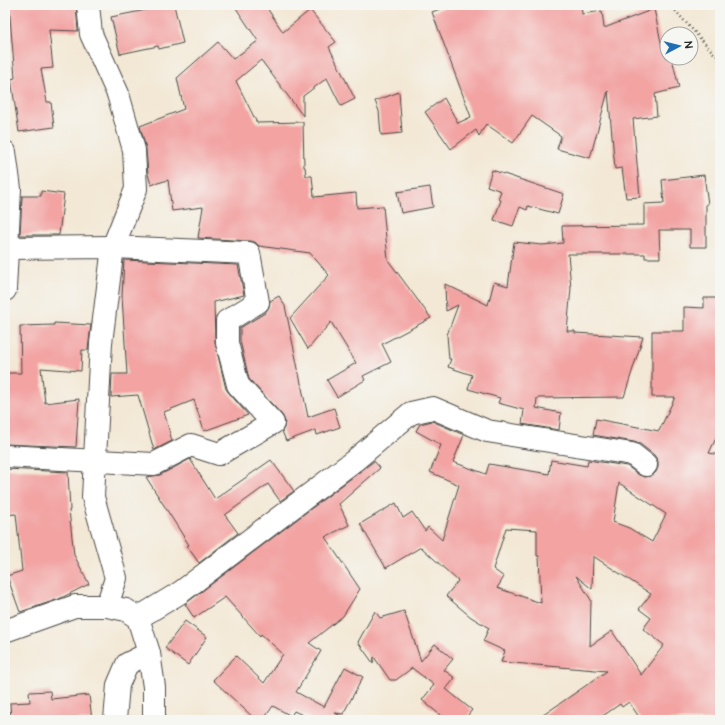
<svg xmlns="http://www.w3.org/2000/svg" width="725" height="725" font-family="'Architects Daughter',sans-serif">
	<style>
		.building { fill: #f2a3a2; fill-rule: evenodd }
		.lines { fill: none; stroke-linecap: round; stroke-linejoin: round }
		.minor-casing { stroke: #494744; stroke-width: 24 }
		.path { stroke: #494744; stroke-width: 2.5; stroke-dasharray: 1 3; stroke-linecap: butt }
		.minor { stroke: #fff; stroke-width: 22 }
	</style>
	<rect width="100%" height="100%" fill="#f6f6f2"/>
	<filter id="ink" filterUnits="userSpaceOnUse"><feTurbulence type="fractalNoise" baseFrequency=".025" numOctaves="2"/><feDisplacementMap in="SourceGraphic" scale="8" xChannelSelector="R" yChannelSelector="G"/><feConvolveMatrix kernelMatrix="1 2 1 2 8 2 1 2 1" color-interpolation-filters="sRGB"/></filter>
	<filter id="wash" filterUnits="userSpaceOnUse"><feTurbulence type="fractalNoise" baseFrequency=".012" numOctaves="4" result="noise"/><feDisplacementMap in="SourceGraphic" scale="16" xChannelSelector="R" yChannelSelector="G"/><feGaussianBlur stdDeviation="0.9" result="paint"/><feColorMatrix in="noise" values="0 0 0 0 0 0 0 0 0 0 0 0 0 0 0 0 0 1.4 0 .05"/><feComposite in="paint" operator="in"/></filter>
	<g filter="url(#wash)">
		<rect width="100%" height="100%" fill="#f3e8d5"/>
		<g id="blocks">
			<!-- building -->
			<g class="building">
				<polygon points="9,5 76,5 78,31 49,30 53,68 41,69 47,102 51,102 54,127 19,132 11,79 15,78"/>
				<polygon points="171,5 174,5 183,43 159,49 158,46 120,54 111,17"/>
				<polygon points="234,5 265,5 283,32 310,10 336,42 329,47 355,99 341,106 327,78 303,96 303,116 261,60 236,81 257,123 303,122 304,167 305,167 306,176 312,176 314,197 356,193 357,208 383,206 388,260 431,318 382,344 391,362 363,376 365,380 337,397 327,380 356,363 331,322 308,349 290,318 329,275 310,253 259,246 255,242 250,241 198,238 203,207 172,211 168,180 151,185 148,174 146,149 140,126 184,109 177,78 218,42 233,59 258,41"/>
				<polygon points="450,5 581,5 582,14 602,11 604,28 654,9 662,47 667,46 667,58 672,58 679,88 655,94 657,116 633,119 640,197 626,198 622,168 615,169 608,91 590,158 557,149 561,136 532,116 513,143 486,124 479,136 476,130 451,149 425,112 444,98 458,123 471,117 432,12"/>
				<polygon points="399,92 402,133 381,135 379,111 375,101"/>
				<polygon points="492,170 564,194 558,214 528,206 527,210 520,207 513,226 494,220 501,200 498,199 501,191 487,186"/>
				<polygon points="704,175 708,204 706,204 706,247 690,247 690,230 659,230 660,258 645,258 645,254 568,254 571,288 567,331 575,331 575,333 643,337 624,397 537,398 536,408 561,413 559,430 522,424 524,410 498,403 500,398 468,389 472,375 448,367 451,359 449,359 447,335 458,305 446,311 445,284 488,305 494,282 508,286 514,242 542,245 563,243 562,226 644,225 644,204 664,203 662,180"/>
				<polygon points="430,187 433,207 401,213 397,192"/>
				<polygon points="41,191 64,194 59,235 20,235 22,196 41,196"/>
				<polygon points="124,260 238,265 244,295 214,302 215,343 226,389 229,393 248,415 204,431 194,400 164,412 172,441 154,450 138,395 111,397 112,374 127,374 122,297"/>
				<polygon points="279,296 285,306 308,417 334,408 340,427 317,435 316,430 286,441 282,431 284,428 285,421 282,415 249,379 240,341 240,328 265,313 269,307 270,301"/>
				<path d="M 704,298 L 720,298 L 720,430 L 709,453 L 720,455 L 720,706 L 718,706 L 719,720 L 641,720 L 629,702 L 622,707 L 620,704 L 597,720 L 536,720 L 607,671 L 501,662 L 505,651 L 483,641 L 489,628 L 471,617 L 446,596 L 458,581 L 421,547 L 386,568 L 360,524 L 396,503 L 403,518 L 412,512 L 425,531 L 428,527 L 442,540 L 459,485 L 430,472 L 441,445 L 416,431 L 420,424 L 432,421 L 464,435 L 453,462 L 486,474 L 489,464 L 549,474 L 551,460 L 587,466 L 588,460 L 627,466 L 639,475 L 645,477 L 651,476 L 656,472 L 658,467 L 658,461 L 654,455 L 640,444 L 634,442 L 593,435 L 596,419 L 659,431 L 675,397 L 652,397 L 652,331 L 684,331 L 684,307 L 704,308 ZM 619,483 L 666,514 L 652,542 L 629,528 L 613,522 ZM 506,528 L 537,530 L 537,556 L 539,556 L 541,603 L 497,588 L 504,577 L 493,569 ZM 593,556 L 651,594 L 639,609 L 651,618 L 643,629 L 664,645 L 641,675 L 612,631 L 590,646 L 591,600 L 576,576 L 592,589 Z"/>
				<polygon points="54,323 91,325 88,350 82,350 81,371 41,368 45,403 79,399 76,447 5,444 5,373 21,373 20,326 54,325"/>
				<polygon points="190,459 215,499 271,460 294,491 280,501 268,484 225,515 238,533 199,563 187,546 189,545 146,477 160,475"/>
				<polygon points="374,461 380,468 339,504 349,525 325,537 360,589 343,616 309,643 321,651 296,692 324,707 345,667 363,677 343,714 335,713 348,720 313,720 294,711 291,716 273,706 263,720 256,720 213,680 236,656 264,683 283,654 261,634 260,636 225,597 194,618 185,604"/>
				<polygon points="5,469 68,472 70,510 69,510 74,555 89,584 59,599 20,612 7,576 22,571 16,514 5,515"/>
				<polygon points="375,611 380,618 404,611 421,661 435,644 453,659 444,670 455,678 446,689 472,710 464,720 446,720 422,700 434,685 412,668 396,680 390,680 374,657 373,663 358,642"/>
				<polygon points="185,621 207,637 188,665 165,648"/>
				<polygon points="50,691 51,699 89,695 92,720 11,720 10,703 30,702 29,692"/>
			</g>
		</g>
	</g>
	<g filter="url(#ink)">
		<use href="#blocks" fill-opacity="0" stroke="#494744" stroke-width="1"/>
		<g class="lines">
			<!-- minor casing -->
			<g class="minor-casing">
				<g id="minor">
					<polyline points="88,5 91,34 118,94 134,150 136,189 113,247 101,343 93,497 116,578 107,606"/>
					<polyline points="5,152 10,189 5,290"/>
					<polyline points="5,248 113,247 249,253 258,302 227,321 227,343 238,385 273,423 219,454 191,445 154,464 5,456"/>
					<polyline points="138,618 181,592 355,460 411,413 433,408 487,431 632,454 646,465"/>
					<polyline points="5,631 75,606 107,606 126,610 138,618 149,653 154,687 154,720"/>
					<polyline points="115,720 118,685 127,664 149,653"/>
				</g>
			</g>
			<!-- path -->
			<polyline class="path" points="670,5 720,60"/>
			<!-- minor -->
			<use href="#minor" class="minor"/>
		</g>
	</g>
	<!-- margin -->
	<rect width="725" height="725" fill="none" stroke="#f6f6f2" stroke-width="20"/>
	<!-- north arrow -->
	<g transform="translate(679 46) rotate(83)"><circle r="19" fill="#f6f6f2" stroke="#a5a5a2"/>
	<path d="M0-3L7 15L0 10L-7 15Z" fill="#1f6fb2"/>
	<text y="-6" font-size="11" font-weight="bold" text-anchor="middle" fill="#2b2b2b">N</text>
	</g>
</svg>
